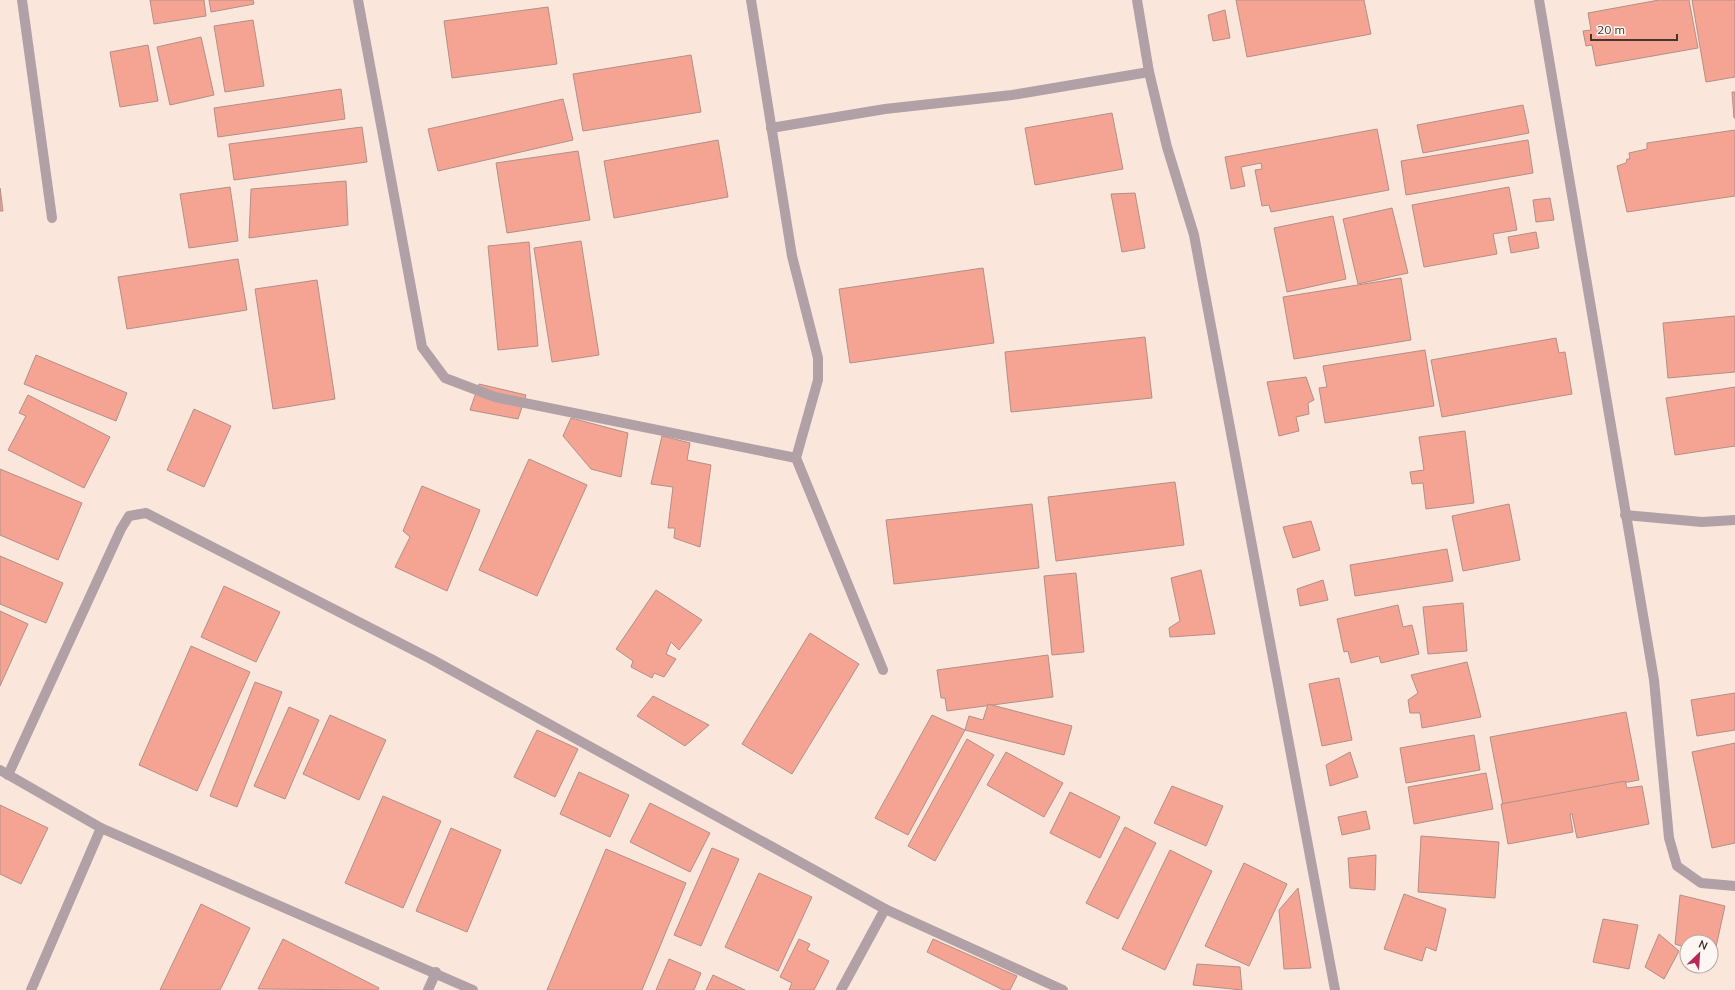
<svg xmlns="http://www.w3.org/2000/svg" width="1735" height="990" font-family="Mulish,sans-serif">
	<style>
		.building { fill: #f5a493; stroke: #b28f87 }
		.lines { fill: none; stroke-linecap: round; stroke-linejoin: round }
		.minor { stroke: #b1a0a5; stroke-width: 10 }
	</style>
	<rect width="100%" height="100%" fill="#fae6db"/>
	<!-- building -->
	<g class="building">
		<polygon points="150,0 204,0 206,16 154,24"/>
		<polygon points="209,0 253,0 254,4 211,12"/>
		<polygon points="1236,0 1364,0 1371,34 1247,57"/>
		<polygon points="1659,0 1689,0 1698,48 1596,66 1592,45 1586,46 1583,31 1591,30 1588,13"/>
		<polygon points="1692,0 1735,0 1735,77 1706,82"/>
		<polygon points="548,7 557,64 452,78 444,21"/>
		<polygon points="1225,10 1230,38 1213,41 1208,15"/>
		<polygon points="253,20 264,86 225,92 214,26"/>
		<polygon points="201,37 214,95 170,105 157,47"/>
		<polygon points="148,45 158,101 120,107 110,52"/>
		<polygon points="691,55 701,112 583,131 573,74"/>
		<polygon points="341,89 345,119 218,137 214,108"/>
		<polygon points="1732,92 1735,92 1735,118 1734,118"/>
		<polygon points="563,99 573,140 438,171 428,129"/>
		<polygon points="1523,105 1529,133 1423,153 1417,125"/>
		<polygon points="1112,113 1123,169 1035,185 1025,128"/>
		<polygon points="362,127 367,162 234,180 229,144"/>
		<polygon points="1377,129 1389,190 1271,212 1269,205 1262,206 1255,170 1262,169 1261,163 1241,167 1245,186 1231,189 1225,157"/>
		<polygon points="1735,130 1735,196 1627,212 1617,166 1626,163 1627,159 1630,159 1629,153 1647,149 1647,143"/>
		<polygon points="718,140 728,197 614,218 604,161"/>
		<polygon points="1528,140 1533,173 1406,195 1401,161"/>
		<polygon points="578,151 590,220 507,233 496,163"/>
		<polygon points="346,181 348,225 249,238 251,189"/>
		<polygon points="230,187 238,241 189,248 180,194"/>
		<polygon points="1509,187 1517,230 1493,234 1497,254 1424,267 1412,205"/>
		<polygon points="0,188 3,211 0,211"/>
		<polygon points="1135,193 1145,248 1122,252 1111,194"/>
		<polygon points="1550,198 1554,220 1536,222 1533,200"/>
		<polygon points="1392,208 1408,273 1358,284 1343,219"/>
		<polygon points="1333,216 1346,279 1287,292 1274,228"/>
		<polygon points="1536,232 1539,248 1511,253 1508,237"/>
		<polygon points="581,241 599,355 552,362 534,248"/>
		<polygon points="529,242 538,346 498,350 488,246"/>
		<polygon points="238,259 247,310 127,329 118,277"/>
		<polygon points="983,268 994,343 850,363 839,289"/>
		<polygon points="1401,278 1411,340 1294,359 1283,297"/>
		<polygon points="317,280 335,399 273,409 255,289"/>
		<polygon points="1735,316 1735,372 1668,378 1663,323"/>
		<polygon points="1145,337 1152,398 1011,412 1005,352"/>
		<polygon points="1556,338 1559,353 1565,352 1572,394 1442,417 1431,360"/>
		<polygon points="1425,350 1434,406 1325,423 1319,388 1327,387 1323,366"/>
		<polygon points="36,355 127,393 116,421 24,384"/>
		<polygon points="1306,377 1314,400 1308,403 1309,414 1296,417 1299,431 1279,436 1267,382"/>
		<polygon points="479,384 526,395 518,419 470,410"/>
		<polygon points="1735,387 1735,446 1675,455 1666,398"/>
		<polygon points="28,395 110,437 84,488 8,450 26,416 19,413"/>
		<polygon points="194,409 231,426 204,487 167,470"/>
		<polygon points="571,418 628,433 621,477 591,469 563,436"/>
		<polygon points="1465,431 1474,503 1426,509 1423,483 1412,484 1410,472 1424,470 1419,437"/>
		<polygon points="662,436 690,443 687,460 711,465 700,547 674,538 675,528 668,528 673,487 651,484"/>
		<polygon points="529,459 587,485 537,596 479,570"/>
		<polygon points="0,469 82,503 58,560 0,535"/>
		<polygon points="1175,482 1184,545 1056,561 1048,497"/>
		<polygon points="422,486 480,510 447,591 395,567 410,537 403,531"/>
		<polygon points="1032,504 1039,568 894,584 886,520"/>
		<polygon points="1509,504 1520,560 1463,571 1452,516"/>
		<polygon points="1311,521 1320,550 1293,558 1283,527"/>
		<polygon points="1447,549 1453,581 1355,596 1350,565"/>
		<polygon points="0,556 63,583 46,623 0,604"/>
		<polygon points="1201,570 1215,634 1170,637 1169,628 1180,621 1171,578"/>
		<polygon points="1076,573 1084,652 1052,655 1044,576"/>
		<polygon points="1323,580 1328,600 1300,606 1297,589"/>
		<polygon points="224,586 280,612 256,662 201,637"/>
		<polygon points="656,590 702,620 679,650 671,642 666,654 676,659 664,677 654,673 652,678 631,667 633,661 616,649"/>
		<polygon points="1463,603 1467,651 1428,654 1423,607"/>
		<polygon points="1398,605 1403,627 1412,625 1419,654 1381,663 1379,656 1351,663 1348,651 1344,652 1337,619"/>
		<polygon points="0,611 28,624 0,686"/>
		<polygon points="810,633 859,664 792,774 742,744"/>
		<polygon points="191,646 250,672 197,791 139,765"/>
		<polygon points="1048,655 1053,697 947,711 945,698 941,698 937,670"/>
		<polygon points="1467,662 1481,717 1422,728 1420,713 1410,713 1408,700 1418,693 1411,675"/>
		<polygon points="1339,678 1352,740 1322,746 1309,684"/>
		<polygon points="255,682 282,692 237,807 210,796"/>
		<polygon points="1735,693 1735,730 1697,736 1691,700"/>
		<polygon points="653,696 709,725 685,746 637,716"/>
		<polygon points="988,704 1072,726 1064,755 965,730 969,716 983,720"/>
		<polygon points="289,707 319,720 285,799 254,786"/>
		<polygon points="1626,712 1639,780 1503,805 1490,737"/>
		<polygon points="330,715 386,740 359,800 303,774"/>
		<polygon points="932,715 965,730 908,835 875,818"/>
		<polygon points="537,730 578,749 555,797 514,777"/>
		<polygon points="1474,735 1480,770 1406,783 1400,748"/>
		<polygon points="967,739 994,755 935,861 908,846"/>
		<polygon points="1735,743 1735,843 1712,848 1692,752"/>
		<polygon points="1006,752 1063,783 1044,817 987,785"/>
		<polygon points="1350,752 1358,777 1330,786 1326,765"/>
		<polygon points="579,772 629,795 610,837 560,814"/>
		<polygon points="1486,773 1493,809 1414,824 1408,787"/>
		<polygon points="1625,781 1627,788 1642,786 1649,824 1577,838 1572,814 1570,814 1573,832 1508,844 1501,804"/>
		<polygon points="1172,786 1223,806 1206,846 1154,823"/>
		<polygon points="1070,792 1120,817 1100,858 1050,833"/>
		<polygon points="383,796 441,821 403,908 345,883"/>
		<polygon points="650,803 710,833 690,872 630,842"/>
		<polygon points="0,805 48,828 21,884 0,874"/>
		<polygon points="1366,811 1370,829 1342,835 1338,817"/>
		<polygon points="1125,827 1156,843 1118,919 1086,903"/>
		<polygon points="451,828 501,850 467,932 416,911"/>
		<polygon points="1421,836 1499,842 1495,898 1418,892"/>
		<polygon points="712,848 739,859 701,946 674,935"/>
		<polygon points="606,849 686,883 642,990 547,990"/>
		<polygon points="1170,850 1212,871 1165,970 1122,949"/>
		<polygon points="1376,855 1375,890 1350,888 1348,858"/>
		<polygon points="1244,863 1287,884 1249,966 1205,946"/>
		<polygon points="759,873 812,897 778,971 725,947"/>
		<polygon points="1298,888 1311,968 1284,969 1279,910"/>
		<polygon points="1404,894 1446,909 1436,951 1426,947 1422,961 1384,949"/>
		<polygon points="1680,895 1725,906 1714,956 1711,955 1711,942 1687,942 1687,948 1675,944"/>
		<polygon points="201,904 250,928 220,990 160,990"/>
		<polygon points="1603,919 1638,925 1629,969 1593,962"/>
		<polygon points="1659,934 1679,951 1664,979 1645,967"/>
		<polygon points="283,939 379,988 378,990 258,989"/>
		<polygon points="799,939 810,944 807,950 829,961 814,990 789,990 792,983 780,977"/>
		<polygon points="933,939 1017,976 1010,990 1003,990 927,952"/>
		<polygon points="669,959 701,973 694,990 656,990"/>
		<polygon points="1197,964 1240,967 1242,990 1193,985"/>
		<polygon points="713,975 745,990 706,990"/>
	</g>
	<g class="lines">
		<!-- minor -->
		<g class="minor">
			<polyline points="22,0 52,218"/>
			<polyline points="358,0 422,347 445,378 495,397 796,458 883,670"/>
			<polyline points="751,0 792,256 818,358 818,380 796,458"/>
			<polyline points="1137,0 1149,72 1167,147 1194,235 1335,990"/>
			<polyline points="1539,0 1654,680 1669,838 1677,866 1701,883 1735,886"/>
			<polyline points="771,128 885,109 1012,95 1149,72"/>
			<polyline points="1625,515 1702,522 1735,520"/>
			<polyline points="0,770 101,828 473,990"/>
			<polyline points="8,775 121,529 129,516 146,513 431,659 885,909 1063,990"/>
			<polyline points="31,990 101,828"/>
			<polyline points="428,990 436,972"/>
			<polyline points="841,990 885,909"/>
		</g>
	</g>
	<!-- north arrow -->
	<g transform="translate(1699 954) rotate(25)"><circle r="19" fill="#fdf6f2" stroke="#b3a9a4"/>
	<path d="M0-3L7 15L0 10L-7 15Z" fill="#b7295b"/>
	<text y="-6" font-size="11" font-weight="bold" text-anchor="middle" fill="#43362f">N</text>
	</g>
	<!-- scale -->
	<path d="M1591 34v6h86v-6" fill="none" stroke="#43362f" stroke-width="2"/>
	<text x="1597" y="34" font-size="12" fill="#43362f" stroke="#fdf6f2" stroke-width="3" paint-order="stroke">20 m</text>
</svg>
